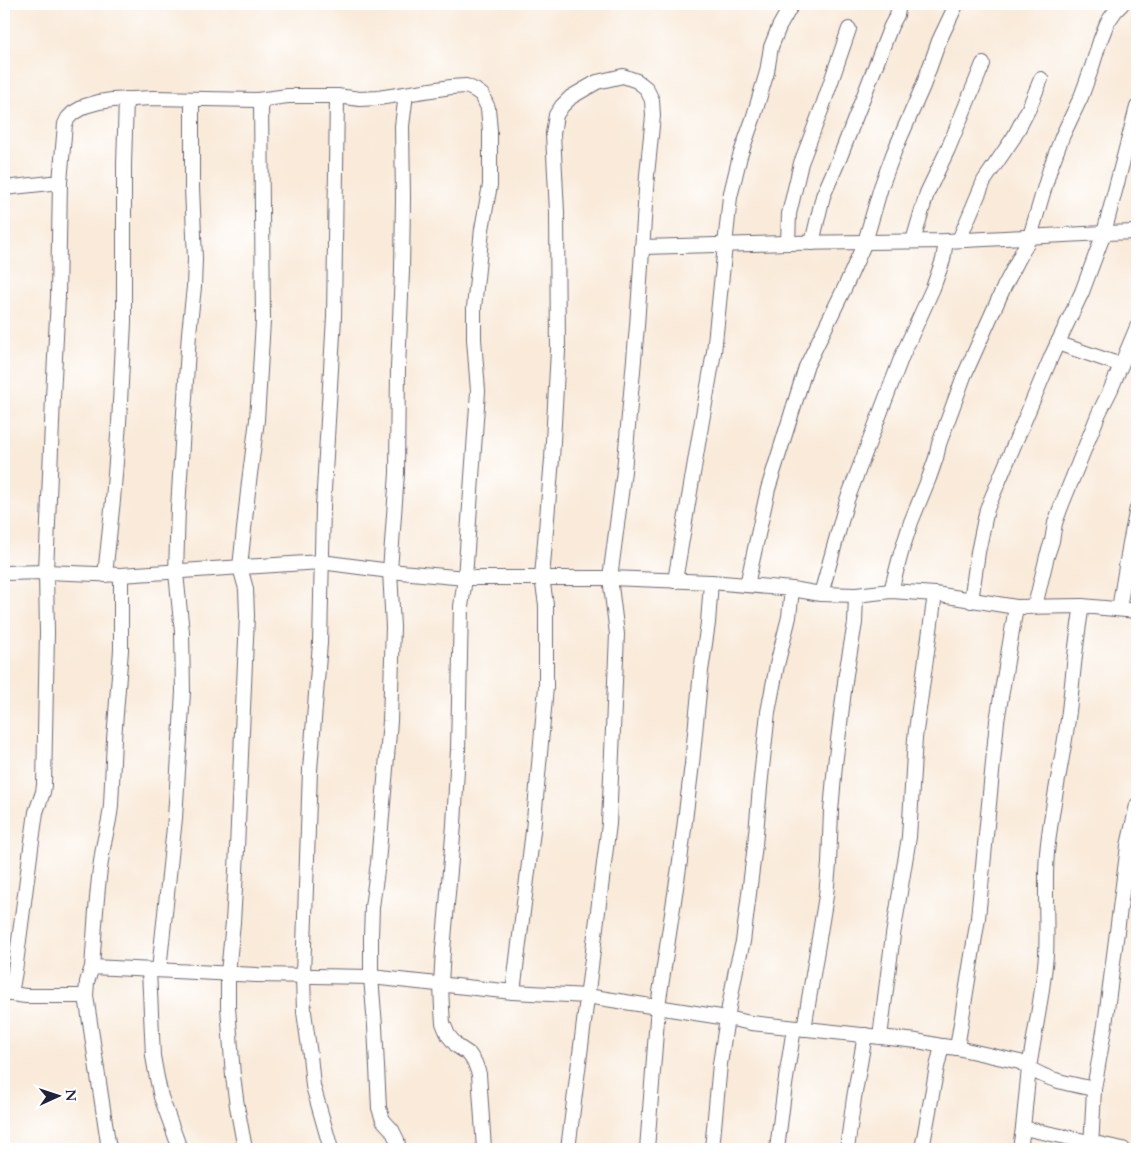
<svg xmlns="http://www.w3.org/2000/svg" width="1141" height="1153" font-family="Cardo,serif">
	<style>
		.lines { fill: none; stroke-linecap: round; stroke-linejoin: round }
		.street-casing { stroke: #6d6872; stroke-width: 16 }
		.street { stroke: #fff; stroke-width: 14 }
	</style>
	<rect width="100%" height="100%" fill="#fff"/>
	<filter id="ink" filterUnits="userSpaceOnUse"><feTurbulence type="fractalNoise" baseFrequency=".02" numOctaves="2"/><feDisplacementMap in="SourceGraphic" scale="10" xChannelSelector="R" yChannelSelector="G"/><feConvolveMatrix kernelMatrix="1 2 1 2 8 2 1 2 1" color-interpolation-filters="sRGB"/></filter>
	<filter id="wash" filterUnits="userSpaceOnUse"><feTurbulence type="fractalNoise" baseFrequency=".0096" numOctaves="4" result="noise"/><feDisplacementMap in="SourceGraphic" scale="20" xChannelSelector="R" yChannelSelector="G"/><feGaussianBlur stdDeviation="1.12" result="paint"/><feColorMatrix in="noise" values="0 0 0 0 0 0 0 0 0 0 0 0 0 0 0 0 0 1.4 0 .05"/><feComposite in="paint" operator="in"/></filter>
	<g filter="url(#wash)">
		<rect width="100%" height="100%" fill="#f9ead9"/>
	</g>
	<g filter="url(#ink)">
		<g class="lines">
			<!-- street casing -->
			<g class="street-casing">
				<g id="street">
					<polyline points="337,96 360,99 378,98 451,87 466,86 475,90 482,95 488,108 490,131 490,185 482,229 474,308 474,339 478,391 465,578 461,607 458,750 454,825 443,950 441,984 442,1009 443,1023 448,1035 457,1046 469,1054 475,1063 479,1074 484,1149"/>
					<polyline points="4,188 60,182"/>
					<polyline points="959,240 984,181 1014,137 1029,108 1041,79"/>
					<polyline points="913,241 927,193 948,149 983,64"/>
					<polyline points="788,243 789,214 801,163 823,105 849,29"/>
					<polyline points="812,243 823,196 840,157 891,26 897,15 899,4"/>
					<polyline points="642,247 788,243 946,241 1104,233 1137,232"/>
					<polyline points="1057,343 1121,365"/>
					<polyline points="4,573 46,572 121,575 321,562 390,571 465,578 610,578 711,582 792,589 821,594 856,595 891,591 935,594 1016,607 1082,606 1137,611"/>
					<polyline points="105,575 113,500 119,423 124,322 124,164 126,99"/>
					<polyline points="675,581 699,438 714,352 730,197 740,156 753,119 767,72 771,47 779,27 792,4"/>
					<polyline points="747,585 768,489 806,367 845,287 865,242 881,187 894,152 923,86 939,41 956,5"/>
					<polyline points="891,591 901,553 911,522 929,478 936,458 939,444 964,376 1004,287 1030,237 1050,169 1062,137 1081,97 1092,67 1100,41 1107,23 1116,10 1122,4"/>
					<polyline points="821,594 847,500 902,356 933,288 943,260 946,241"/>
					<polyline points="971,601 978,552 987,509 1052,355 1082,292 1104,233 1137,107"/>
					<polyline points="1035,606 1047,556 1052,541 1055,523 1062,504 1099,413 1111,389 1137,327"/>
					<path d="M 1082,606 C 1075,643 1073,681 1068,719 C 1062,764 1051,808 1047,853 C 1044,887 1048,921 1046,955 C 1043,993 1035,1030 1029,1068 C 1050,1081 1070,1084 1094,1089"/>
					<polyline points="1119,609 1130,543 1137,508"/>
					<path d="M 92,967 C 95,930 96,892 102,855 C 104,838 110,822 111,805 L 114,739 L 121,650 L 121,575"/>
					<polyline points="149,970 153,1056 156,1073 161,1097 180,1149"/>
					<polyline points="159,970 175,818 183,692 182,632 176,573 178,508 189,333 194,287 195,259 192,187 192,99"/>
					<polyline points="513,992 533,831 546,687 546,605 542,577 552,459 558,351 557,212 553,134 556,115 562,106 571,97 597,82 623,76 637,81 646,88 652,100 653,116 647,175 637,326 624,471 610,578 617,634 609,824 568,1149"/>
					<polyline points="4,993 26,996 86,996 87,982 92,967 257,975 371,977 513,992 587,996 727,1018 751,1023 917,1041 942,1046 957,1048 1020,1062 1029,1068 1023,1128 1123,1149"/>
					<polyline points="11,994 15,971 31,848 36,812 43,792 44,785 47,633 46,572 51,449 53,397 58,297 60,182 65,124 68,118 73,113 85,106 99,102 112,100 153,98 257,100 288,96 337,96 334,317 323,507 320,643 310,770 303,975 304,1012 310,1055 313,1086 331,1149"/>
					<polyline points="86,996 109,1149"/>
					<polyline points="804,1029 826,896 829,864 831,811 835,765 846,674 855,623 856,595"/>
					<polyline points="880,1037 893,935 909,837 915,738 935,594"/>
					<polyline points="957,1048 978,918 997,721 1016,607"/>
					<polyline points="245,1149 237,1106 233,1076 228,1007 228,973 233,922 236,871 247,616 246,589 240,567 249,482 257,420 263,321 261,100"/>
					<polyline points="399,1149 397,1140 392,1130 383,1120 379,1108 375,1026 371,977 371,936 372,907 378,863 390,721 393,627 390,571 397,473 398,368 402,271 403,197 402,126 406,94"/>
					<polyline points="647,1149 658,1006 680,861 692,764 701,671 708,623 711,582"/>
					<polyline points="712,1149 720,1064 727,1018 736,969 743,942 755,845 760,787 768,712 777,665 789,617 792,589"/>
					<polyline points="777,1149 785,1085 794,1028"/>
					<polyline points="847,1149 854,1098 865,1035"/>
					<polyline points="922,1149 937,1067 942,1046"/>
					<polyline points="1020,1149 1023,1128"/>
					<polyline points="1091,1149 1094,1089 1105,1025 1128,846 1137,805"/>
				</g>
			</g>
			<!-- street -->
			<use href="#street" class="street"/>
		</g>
	</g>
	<!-- margin -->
	<rect width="1141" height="1153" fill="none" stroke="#fff" stroke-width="20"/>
	<!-- north arrow -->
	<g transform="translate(58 1096) rotate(87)" stroke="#ffffff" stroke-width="4" paint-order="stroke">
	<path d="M0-4L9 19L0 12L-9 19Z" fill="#22223b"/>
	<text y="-8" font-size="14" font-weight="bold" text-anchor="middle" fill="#22223b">N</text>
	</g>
</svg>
